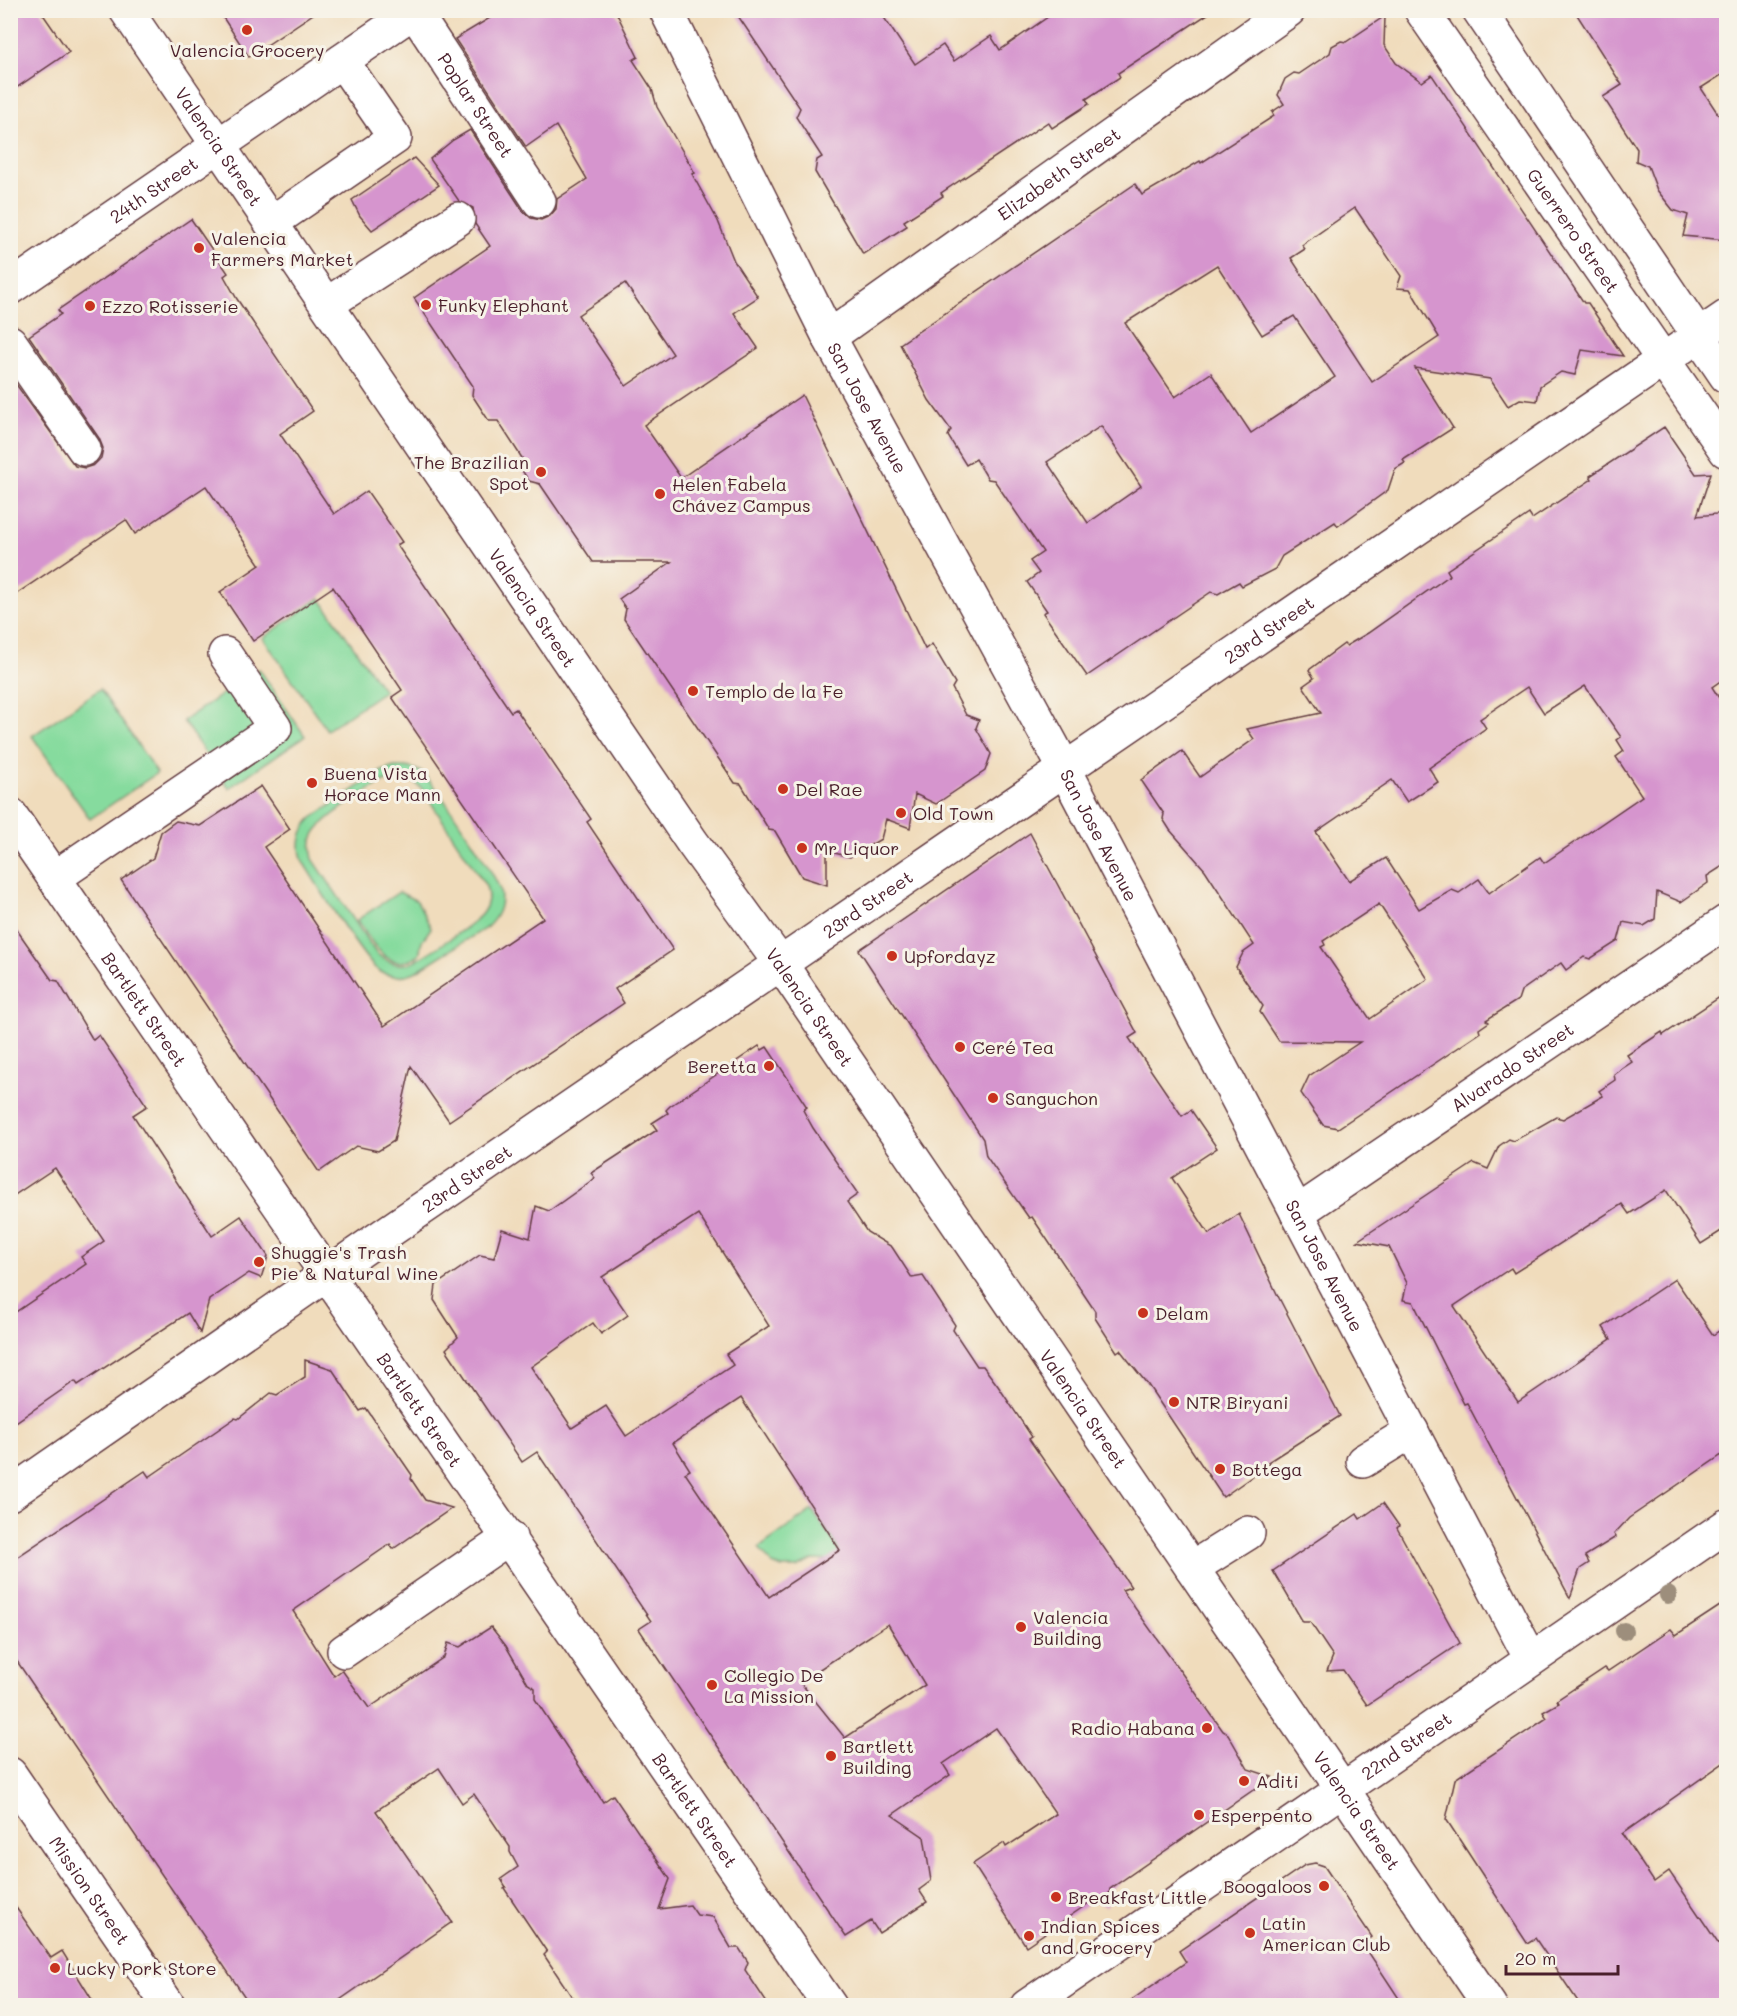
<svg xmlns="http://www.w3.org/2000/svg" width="1737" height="2016" font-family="Mali,sans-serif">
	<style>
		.green { fill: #86db9e; stroke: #687d64; stroke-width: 1.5; fill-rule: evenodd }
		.building { fill: #d695ce; fill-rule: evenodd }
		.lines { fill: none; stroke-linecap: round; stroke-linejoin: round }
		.minor-casing { stroke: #633b41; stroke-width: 36 }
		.major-casing { stroke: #633b41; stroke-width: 36 }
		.minor { stroke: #fff; stroke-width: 33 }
		.major { stroke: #fff; stroke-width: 33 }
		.tree { fill: #9d8e7c }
		.poi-dot { fill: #c8321e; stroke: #f7f3e8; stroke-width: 2 }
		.labels { text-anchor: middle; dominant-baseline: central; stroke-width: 6; stroke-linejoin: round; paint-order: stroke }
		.poi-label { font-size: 18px; fill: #4a1f2b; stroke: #f7f3e8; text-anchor: start }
		.street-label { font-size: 18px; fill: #4a1f2b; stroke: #f7f3e8 }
	</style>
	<rect width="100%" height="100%" fill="#f7f3e8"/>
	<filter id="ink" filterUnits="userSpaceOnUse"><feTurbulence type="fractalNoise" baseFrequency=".0167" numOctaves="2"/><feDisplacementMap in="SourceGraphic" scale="12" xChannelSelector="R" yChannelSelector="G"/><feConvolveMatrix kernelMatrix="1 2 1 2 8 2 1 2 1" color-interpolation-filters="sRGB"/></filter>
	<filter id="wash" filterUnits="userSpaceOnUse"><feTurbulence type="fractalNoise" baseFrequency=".008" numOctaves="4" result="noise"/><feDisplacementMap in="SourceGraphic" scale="24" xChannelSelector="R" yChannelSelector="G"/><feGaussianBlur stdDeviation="1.35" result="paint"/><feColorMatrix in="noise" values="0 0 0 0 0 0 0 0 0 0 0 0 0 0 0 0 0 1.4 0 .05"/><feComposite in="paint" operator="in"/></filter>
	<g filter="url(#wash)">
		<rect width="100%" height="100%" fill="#f0dcbc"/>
		<!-- green -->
		<g class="green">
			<polygon points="320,598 384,691 327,730 263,638"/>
			<polygon points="259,669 305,736 229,788 183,721"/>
			<polygon points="100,689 157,773 90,819 32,736"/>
			<path d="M 394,767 C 403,766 412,767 421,772 C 433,780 498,877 500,891 C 503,905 497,918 486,928 L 415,972 C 403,977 391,978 379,971 C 363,961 316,882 303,862 C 297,846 300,830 312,818 L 382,771 ZM 399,777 L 414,782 L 422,789 L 486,886 C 489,895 489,904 483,912 C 477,922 418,962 406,964 C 394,966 385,961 376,953 L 313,859 C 311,851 310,843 314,835 C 322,818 381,779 399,777 Z"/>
			<path d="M 399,892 L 417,901 L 431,928 L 422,941 L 419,955 C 389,977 372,942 357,920 Z"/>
			<polygon points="812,1510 848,1561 812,1560 797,1568 782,1568 772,1564 759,1548"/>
		</g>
		<g id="blocks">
			<!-- building -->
			<g class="building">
				<polygon points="10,10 40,10 69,52 10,92"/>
				<polygon points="218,10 319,10 249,57"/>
				<path d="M 503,10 L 615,10 L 638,57 L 633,60 L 652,89 L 657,107 L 695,173 L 692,174 L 718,221 L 734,261 L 758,297 L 734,313 L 758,348 L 644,425 L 681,478 L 802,395 L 925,649 L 932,644 L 955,683 L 952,688 L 966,715 L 979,720 L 976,728 L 991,754 L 985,771 L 936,804 L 915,794 L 910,828 L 886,819 L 881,839 L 850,857 L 827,851 L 827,885 L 802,877 L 775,831 L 769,830 L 741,784 L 735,783 L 624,619 L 626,609 L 619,599 L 671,562 L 593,562 L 540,484 L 529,481 L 521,469 L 522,458 L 498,421 L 489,421 L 472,395 L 473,386 L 414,298 L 490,246 L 475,224 L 473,208 L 459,201 L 430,159 L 453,140 L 470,130 L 523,211 L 531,218 L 541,220 L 550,216 L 556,209 L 557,199 L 587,179 L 556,126 L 526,147 L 455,39 ZM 625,283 L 673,354 L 626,386 L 578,315 Z"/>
				<polygon points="734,10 879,10 915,64 943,45 954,61 991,36 1000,50 1058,10 1214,10 1118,73 1120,77 1086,99 1089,104 1052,128 1048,122 941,193 943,196 904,221 907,226 863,254 815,172 817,160 822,157 796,117 800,108"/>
				<polygon points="1574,10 1726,10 1726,72 1701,88 1726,126 1726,240 1683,236 1688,215 1673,210 1657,190 1648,166 1636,161 1637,149 1603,97 1622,85"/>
				<path d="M 1385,16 L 1384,45 L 1396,63 L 1422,82 L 1432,75 L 1584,303 L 1588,303 L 1623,356 L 1582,350 L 1575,375 L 1561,372 L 1540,386 L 1537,401 L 1520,399 L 1508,406 L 1490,379 L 1415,368 L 1453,428 L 1403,460 L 1405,463 L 1395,469 L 1388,490 L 1338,526 L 1335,522 L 1282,556 L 1275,569 L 1242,586 L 1239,582 L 1218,594 L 1211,592 L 1087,676 L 1043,613 L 1047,611 L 1027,582 L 1039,573 L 1030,561 L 1043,552 L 994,480 L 988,479 L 976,459 L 966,465 L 948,436 L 951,430 L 929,400 L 900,344 L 1135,184 L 1142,195 L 1200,161 L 1201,163 L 1274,116 L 1272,112 L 1284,104 L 1278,95 L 1285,79 L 1294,73 L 1299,74 L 1330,53 L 1332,46 L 1341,41 L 1346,42 ZM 1355,208 L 1401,276 L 1397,288 L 1410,289 L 1439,337 L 1372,382 L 1291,258 L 1305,249 L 1302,245 ZM 1217,265 L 1262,335 L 1294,316 L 1335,377 L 1251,433 L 1211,373 L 1175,397 L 1125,323 ZM 1101,426 L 1141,486 L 1088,523 L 1047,462 Z"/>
				<polygon points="414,158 439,185 372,230 360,216 352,200"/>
				<polygon points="191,219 228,273 224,276 237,299 313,411 280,434 334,514 367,491 402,542 397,545 511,712 516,709 591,819 587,822 673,950 615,989 624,1003 449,1121 411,1066 394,1141 378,1151 356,1146 319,1172 121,880 153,858 161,832 176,821 200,826 261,786 290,829 264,847 384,1026 543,918 392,697 402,690 333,587 253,641 220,592 260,565 206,486 135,534 126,520 10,598 10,376 75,466 85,468 94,465 101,458 103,448 99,438 29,336 61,314 58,310"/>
				<path d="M 1664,427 L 1696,474 L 1711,473 L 1697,516 L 1726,513 L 1726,677 L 1712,687 L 1726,709 L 1726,864 L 1707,876 L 1708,883 L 1681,902 L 1657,892 L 1655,919 L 1644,926 L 1623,922 L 1618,941 L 1590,959 L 1584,957 L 1566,970 L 1561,963 L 1521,991 L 1518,1000 L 1486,1020 L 1489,1022 L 1479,1029 L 1480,1033 L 1338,1128 L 1323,1125 L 1301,1093 L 1309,1076 L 1360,1042 L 1279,1041 L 1260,1012 L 1263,1006 L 1236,967 L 1243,953 L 1254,945 L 1205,870 L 1170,830 L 1163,819 L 1164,814 L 1141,780 L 1182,751 L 1200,777 L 1254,739 L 1247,729 L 1321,713 L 1303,686 L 1314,678 L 1309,670 L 1344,644 L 1346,646 L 1368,633 L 1450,575 L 1447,570 L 1529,514 L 1532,519 L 1592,479 L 1590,476 ZM 1585,686 L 1621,737 L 1617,740 L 1624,751 L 1616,757 L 1642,796 L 1544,863 L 1540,857 L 1489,893 L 1479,879 L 1459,893 L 1452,890 L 1419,909 L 1386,858 L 1349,881 L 1316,832 L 1392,780 L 1407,802 L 1438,782 L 1429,768 L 1486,728 L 1480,719 L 1527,687 L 1544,713 ZM 1379,904 L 1428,979 L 1370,1019 L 1321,947 L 1325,945 L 1323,941 Z"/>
				<polygon points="1030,833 1137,1033 1129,1038 1182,1116 1191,1110 1217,1148 1172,1178 1209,1234 1239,1214 1278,1296 1340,1416 1268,1462 1270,1464 1223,1497 1148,1385 1120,1350 1117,1352 1095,1318 1095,1311 1032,1217 1029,1218 986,1156 983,1139 859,950"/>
				<polygon points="10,920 52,980 58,981 93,1040 99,1035 147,1106 133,1115 212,1236 241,1216 268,1256 261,1278 249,1273 209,1300 200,1333 188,1313 78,1385 75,1381 10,1426 10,1316 86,1264 81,1257 104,1241 55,1168 10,1198"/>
				<polygon points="1726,993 1726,1228 1701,1244 1666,1190 1629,1214 1622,1204 1514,1273 1511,1268 1454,1306 1518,1402 1611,1339 1603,1327 1675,1279 1713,1335 1726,1326 1726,1452 1629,1518 1614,1534 1616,1537 1585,1556 1589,1563 1580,1569 1570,1598 1467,1403 1464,1404 1413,1302 1403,1300 1407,1283 1389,1247 1357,1241 1474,1163 1488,1169 1499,1146 1509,1139 1514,1141 1556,1117 1563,1119 1603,1096 1599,1091 1615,1080 1614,1074 1632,1062 1627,1055 1662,1032 1663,1035"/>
				<path d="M 759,1046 L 762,1050 L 767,1047 L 807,1107 L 803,1110 L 813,1128 L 858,1194 L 847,1202 L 867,1232 L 892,1247 L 912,1278 L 923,1276 L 955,1325 L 953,1330 L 977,1366 L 983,1366 L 998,1386 L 1032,1437 L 1029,1439 L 1131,1587 L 1122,1590 L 1223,1731 L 1228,1734 L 1248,1769 L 1272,1777 L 1110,1889 L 1107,1906 L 1092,1901 L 1026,1946 L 973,1864 L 1004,1843 L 1006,1847 L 1056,1814 L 996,1728 L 943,1764 L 950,1775 L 892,1815 L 924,1837 L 931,1881 L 919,1890 L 927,1902 L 879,1933 L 871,1921 L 846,1937 L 639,1629 L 651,1621 L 537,1452 L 522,1462 L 446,1349 L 458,1337 L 434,1300 L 436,1285 L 480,1255 L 494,1258 L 502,1229 L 530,1238 L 536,1206 L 549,1211 L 595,1178 L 591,1173 L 657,1130 L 652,1123 L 668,1113 L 666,1110 L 670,1106 ZM 698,1214 L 769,1326 L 726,1354 L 733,1365 L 626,1436 L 606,1406 L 572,1428 L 531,1367 L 593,1323 L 601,1334 L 628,1315 L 602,1277 ZM 741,1398 L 840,1550 L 769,1597 L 685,1473 L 690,1470 L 673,1443 ZM 888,1624 L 925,1685 L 845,1738 L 800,1682 Z"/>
				<polygon points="305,1360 332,1369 360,1411 366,1408 412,1475 411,1479 425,1500 452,1508 393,1549 390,1544 293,1611 334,1676 342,1670 369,1708 444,1657 448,1643 460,1647 491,1627 506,1646 528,1684 535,1688 535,1699 603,1802 613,1795 670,1879 659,1909 690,1905 697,1915 713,1917 731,1948 739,1948 748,1962 745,1970 769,2006 578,2006 544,1955 547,1952 504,1888 506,1887 501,1879 518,1867 510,1852 510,1847 474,1794 462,1803 439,1768 376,1811 452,1922 331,2006 251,2006 10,1651 10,1562 145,1471 149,1477 235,1418 238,1419 271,1393 277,1395 305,1377"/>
				<polygon points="1383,1503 1399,1526 1397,1528 1460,1643 1367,1705 1343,1670 1327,1671 1333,1656 1310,1622 1303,1622 1273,1571 1357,1514 1360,1519"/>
				<polygon points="1726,1602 1726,1761 1622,1834 1654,1882 1669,1871 1726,1955 1726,2006 1581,2006 1535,1938 1527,1943 1446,1819 1455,1779 1547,1718 1543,1712 1559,1703 1557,1700 1605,1668 1608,1671 1671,1629 1676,1635"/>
				<polygon points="1315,1863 1324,1866 1372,1937 1363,1944 1404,2006 1123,2006 1186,1962 1179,1951 1305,1865"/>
				<polygon points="10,1899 51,1958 62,1951 96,2006 10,2006"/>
			</g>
		</g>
	</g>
	<g filter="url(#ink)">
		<use href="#blocks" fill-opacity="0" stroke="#633b41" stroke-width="1.5"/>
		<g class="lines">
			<!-- minor casing -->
			<g class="minor-casing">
				<g id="minor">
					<path id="s1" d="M 126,10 L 692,842 L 780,963 L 1490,2006"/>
					<path id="s2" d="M 413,10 L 539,201"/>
					<path id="s3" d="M 666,10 L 829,337 L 1053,747 L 1531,1659"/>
					<polyline points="271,223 395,138 342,61"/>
					<path id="s4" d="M 10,288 L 416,10"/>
					<polyline points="327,304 458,219"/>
					<path id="s5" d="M 829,337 L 1289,10"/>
					<polyline points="10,342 84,449"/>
					<path id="s6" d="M 10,814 L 830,2006"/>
					<polyline points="54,878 275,728 225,654"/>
					<path id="s7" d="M 1297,1213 L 1726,922"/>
					<polyline points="1363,1461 1412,1431"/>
					<path id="s8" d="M 10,1494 L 369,1245 L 1726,317"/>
					<polyline points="1192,1568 1248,1533"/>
					<polyline points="344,1651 510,1537"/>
					<path id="s9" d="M 1027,2006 L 1726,1526"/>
				</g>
			</g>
			<!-- major casing -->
			<g class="major-casing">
				<g id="major">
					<path id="s10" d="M 1421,10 L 1726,451"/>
					<polyline points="1479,10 1726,376"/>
					<path id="s11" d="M 10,1774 L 169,2006"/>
				</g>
			</g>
			<!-- minor -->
			<use href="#minor" class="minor"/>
			<!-- major -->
			<use href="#major" class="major"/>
		</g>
		<!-- trees -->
		<g class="tree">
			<circle cx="1668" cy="1595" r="9"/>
			<circle cx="1624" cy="1631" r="9"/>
		</g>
	</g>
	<!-- markers -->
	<g class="poi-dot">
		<circle cx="247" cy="30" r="6"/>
		<circle cx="199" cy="248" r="6"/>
		<circle cx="426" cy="305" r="6"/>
		<circle cx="90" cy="306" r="6"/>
		<circle cx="541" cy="472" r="6"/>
		<circle cx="660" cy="494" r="6"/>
		<circle cx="693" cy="691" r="6"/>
		<circle cx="312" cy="783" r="6"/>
		<circle cx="783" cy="789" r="6"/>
		<circle cx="901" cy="813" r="6"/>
		<circle cx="802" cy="848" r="6"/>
		<circle cx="892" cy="956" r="6"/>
		<circle cx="960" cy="1047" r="6"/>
		<circle cx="769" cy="1066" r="6"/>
		<circle cx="993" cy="1098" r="6"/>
		<circle cx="259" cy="1262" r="6"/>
		<circle cx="1143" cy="1313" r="6"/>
		<circle cx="1174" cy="1402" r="6"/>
		<circle cx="1220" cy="1469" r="6"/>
		<circle cx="1021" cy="1627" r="6"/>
		<circle cx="712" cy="1685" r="6"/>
		<circle cx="1207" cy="1728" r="6"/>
		<circle cx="831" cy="1756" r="6"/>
		<circle cx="1244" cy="1781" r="6"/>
		<circle cx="1199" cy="1815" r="6"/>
		<circle cx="1324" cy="1886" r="6"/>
		<circle cx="1056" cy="1897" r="6"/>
		<circle cx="1250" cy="1933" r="6"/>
		<circle cx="1029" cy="1936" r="6"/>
		<circle cx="55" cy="1968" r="6"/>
	</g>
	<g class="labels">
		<!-- poi labels -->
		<g class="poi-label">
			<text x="247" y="50" text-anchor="middle">Valencia Grocery</text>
			<text x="211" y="238">Valencia<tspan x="211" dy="21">Farmers Market</tspan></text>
			<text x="438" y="305">Funky Elephant</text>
			<text x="102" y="306">Ezzo Rotisserie</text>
			<text x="529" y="462" text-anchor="end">The Brazilian<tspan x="529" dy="21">Spot</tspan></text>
			<text x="672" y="484">Helen Fabela<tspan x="672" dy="21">Chávez Campus</tspan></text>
			<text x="705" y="691">Templo de la Fe</text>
			<text x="324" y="773">Buena Vista<tspan x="324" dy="21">Horace Mann</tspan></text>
			<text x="795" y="789">Del Rae</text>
			<text x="913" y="813">Old Town</text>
			<text x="814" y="848">Mr Liquor</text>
			<text x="904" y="956">Upfordayz</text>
			<text x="972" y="1047">Ceré Tea</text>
			<text x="757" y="1066" text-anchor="end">Beretta</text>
			<text x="1005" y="1098">Sanguchon</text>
			<text x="271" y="1252">Shuggie's Trash<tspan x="271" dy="21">Pie &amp; Natural Wine</tspan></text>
			<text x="1155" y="1313">Delam</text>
			<text x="1186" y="1402">NTR Biryani</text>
			<text x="1232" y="1469">Bottega</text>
			<text x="1033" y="1617">Valencia<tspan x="1033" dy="21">Building</tspan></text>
			<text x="724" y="1675">Collegio De<tspan x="724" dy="21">La Mission</tspan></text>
			<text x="1195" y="1728" text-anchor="end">Radio Habana</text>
			<text x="843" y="1746">Bartlett<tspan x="843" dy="21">Building</tspan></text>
			<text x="1256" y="1781">Aditi</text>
			<text x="1211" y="1815">Esperpento</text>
			<text x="1312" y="1886" text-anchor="end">Boogaloos</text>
			<text x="1068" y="1897">Breakfast Little</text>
			<text x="1262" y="1923">Latin<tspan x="1262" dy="21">American Club</tspan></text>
			<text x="1041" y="1926">Indian Spices<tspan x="1041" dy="21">and Grocery</tspan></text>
			<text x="67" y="1968">Lucky Pork Store</text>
		</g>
		<!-- street labels -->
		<g class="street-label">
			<text stroke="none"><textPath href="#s2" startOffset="114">Poplar Street</textPath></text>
			<text stroke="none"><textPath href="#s1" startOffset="165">Valencia Street</textPath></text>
			<text stroke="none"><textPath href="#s5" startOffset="282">Elizabeth Street</textPath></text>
			<text stroke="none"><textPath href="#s4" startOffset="174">24th Street</textPath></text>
			<text stroke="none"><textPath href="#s10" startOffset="268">Guerrero Street</textPath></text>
			<text stroke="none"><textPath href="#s3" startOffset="446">San Jose Avenue</textPath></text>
			<text stroke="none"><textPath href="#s1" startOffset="723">Valencia Street</textPath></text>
			<text stroke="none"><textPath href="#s8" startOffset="1527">23rd Street</textPath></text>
			<text stroke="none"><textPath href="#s3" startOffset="932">San Jose Avenue</textPath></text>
			<text stroke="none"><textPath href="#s8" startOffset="1041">23rd Street</textPath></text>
			<text stroke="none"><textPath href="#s1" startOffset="1209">Valencia Street</textPath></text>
			<text stroke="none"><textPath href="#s6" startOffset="237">Bartlett Street</textPath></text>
			<text stroke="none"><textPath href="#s7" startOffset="260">Alvarado Street</textPath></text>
			<text stroke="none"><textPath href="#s8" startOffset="555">23rd Street</textPath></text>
			<text stroke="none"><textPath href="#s3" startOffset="1418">San Jose Avenue</textPath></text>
			<text stroke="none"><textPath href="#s6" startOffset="723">Bartlett Street</textPath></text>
			<text stroke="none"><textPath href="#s1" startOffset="1695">Valencia Street</textPath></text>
			<text stroke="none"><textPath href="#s9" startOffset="460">22nd Street</textPath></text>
			<text stroke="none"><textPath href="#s6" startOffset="1209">Bartlett Street</textPath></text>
			<text stroke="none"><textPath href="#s1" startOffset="2181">Valencia Street</textPath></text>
			<text stroke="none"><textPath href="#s11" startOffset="141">Mission Street</textPath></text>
		</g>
	</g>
	<!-- margin -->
	<rect width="1737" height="2016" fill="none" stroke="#f7f3e8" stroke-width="36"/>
	<!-- scale -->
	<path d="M1506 1965v9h112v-9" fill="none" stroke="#4a1f2b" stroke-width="3"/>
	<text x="1515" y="1965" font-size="18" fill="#4a1f2b" stroke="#f7f3e8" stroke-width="4.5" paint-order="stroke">20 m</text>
</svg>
